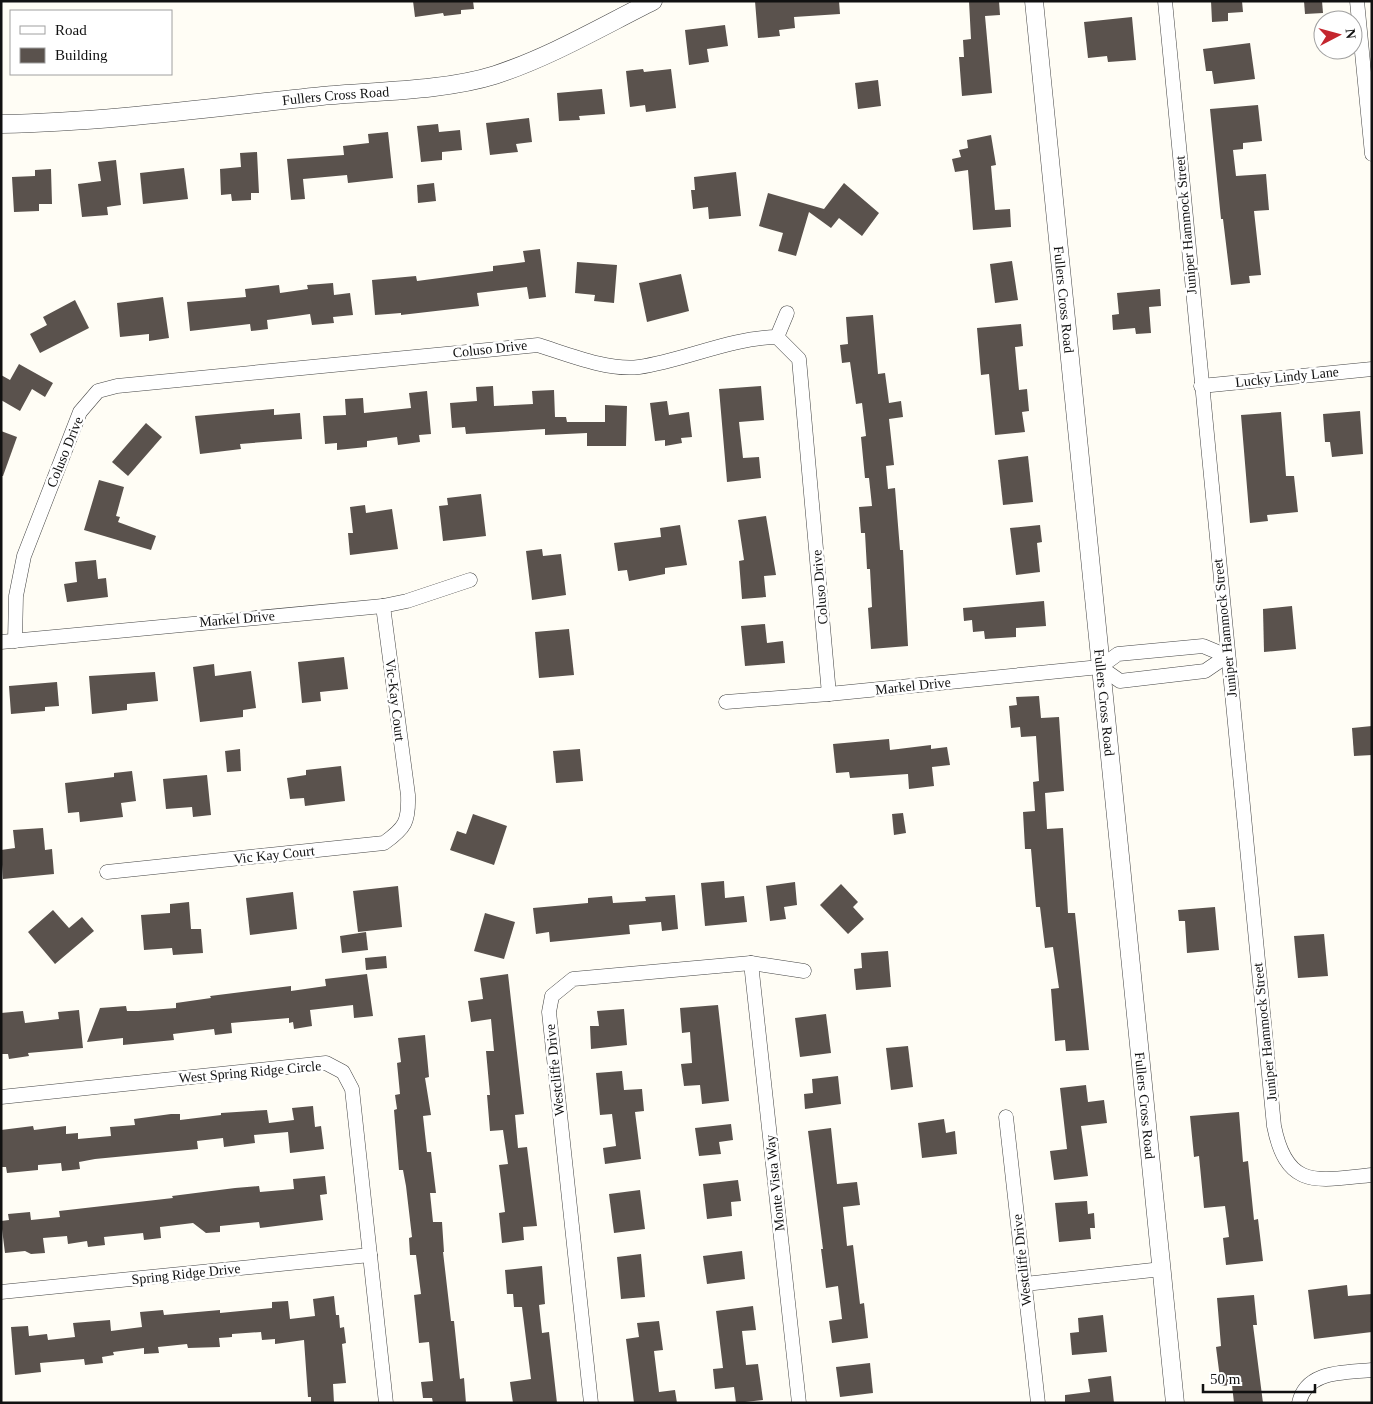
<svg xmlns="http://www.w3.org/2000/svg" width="1373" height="1404" font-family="'Times New Roman',serif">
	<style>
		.building { fill: #5a524d }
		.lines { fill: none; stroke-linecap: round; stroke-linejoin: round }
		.minor-casing { stroke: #444; stroke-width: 15 }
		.tertiary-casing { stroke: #444; stroke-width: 19 }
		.minor { stroke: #fff; stroke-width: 14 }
		.tertiary { stroke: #fff; stroke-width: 18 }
		.labels { text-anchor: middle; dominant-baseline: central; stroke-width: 5; stroke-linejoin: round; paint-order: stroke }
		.street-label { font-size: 14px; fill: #111; stroke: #fff }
	</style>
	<rect width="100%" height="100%" fill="#fffdf5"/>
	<!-- building -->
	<g class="building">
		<polygon points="413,1 473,1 474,9 461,10 461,14 444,16 443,13 415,17"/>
		<polygon points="755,1 839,1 840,14 794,17 795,28 779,30 780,36 758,38"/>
		<polygon points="969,1 999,1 1000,15 985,16 992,93 962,96 959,57 964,57 963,40 971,39"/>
		<polygon points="1211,1 1242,1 1243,12 1228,13 1228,21 1212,22"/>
		<polygon points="1304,1 1322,1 1323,13 1305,14"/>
		<polygon points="1132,17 1136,60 1108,62 1107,56 1088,58 1084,22"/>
		<polygon points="725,25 728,46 707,49 709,62 689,65 685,30"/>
		<polygon points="1250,43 1255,79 1214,84 1212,71 1206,71 1203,49"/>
		<polygon points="643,69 644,72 671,69 676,108 646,112 645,105 630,107 626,71"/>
		<polygon points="878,80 881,106 858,109 855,83"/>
		<polygon points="602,89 605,114 579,116 580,120 559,121 557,93"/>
		<polygon points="1258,105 1262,141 1243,143 1243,149 1233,150 1236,176 1266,174 1269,210 1254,211 1261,275 1249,276 1250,283 1231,285 1223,219 1221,219 1210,109"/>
		<polygon points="529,118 532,142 516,144 518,152 490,155 486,123"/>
		<polygon points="438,124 439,132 460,130 462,150 442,152 442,160 421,162 417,126"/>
		<polygon points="388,132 393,178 348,183 347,175 303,179 305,199 291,200 287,159 344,155 343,146 369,143 368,134"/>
		<polygon points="991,135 996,165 991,166 995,210 1010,209 1011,227 973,230 968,170 955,172 952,159 961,157 959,150 968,148 967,140"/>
		<polygon points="257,152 259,193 251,193 251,200 232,201 231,194 221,195 220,169 241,167 240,153"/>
		<polygon points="116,160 121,205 107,207 108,215 82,217 78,184 101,181 98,162"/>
		<polygon points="184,168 188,199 143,204 140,173"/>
		<polygon points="51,169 52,204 39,204 39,211 14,212 12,177 35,176 35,170"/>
		<polygon points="736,172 741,216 709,219 708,207 693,209 691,190 695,190 694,177"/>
		<polygon points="434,183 436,201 418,203 417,185"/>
		<polygon points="844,183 879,213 862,236 839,218 831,228 809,212 796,256 778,251 783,233 759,226 768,193 824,209"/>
		<polygon points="540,249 546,297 529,299 527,287 477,293 479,306 401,315 401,313 375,315 372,280 416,276 417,281 493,271 493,266 525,262 523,251"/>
		<polygon points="1012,261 1018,300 995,303 990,264"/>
		<polygon points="577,262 617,265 614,303 594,301 595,295 575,293"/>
		<polygon points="681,274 689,311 647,322 639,283"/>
		<polygon points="333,283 334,295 350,293 353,315 333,317 334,323 312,325 310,314 267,320 268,329 251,331 250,324 190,331 187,302 246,297 245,289 279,285 280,293 308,289 307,285"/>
		<polygon points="1160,289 1161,306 1149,307 1151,333 1136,334 1135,328 1113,330 1112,315 1119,314 1117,293"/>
		<polygon points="163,297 169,338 149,341 149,334 120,337 117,303"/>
		<polygon points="75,300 89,328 40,353 30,334 47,325 43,317"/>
		<polygon points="873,315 878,374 885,373 889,403 901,401 903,417 889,419 894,465 886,466 888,489 895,488 900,550 903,550 908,646 871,649 868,608 872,607 870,569 867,569 865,533 861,533 859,507 872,506 869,478 865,478 861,437 866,436 862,403 856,404 850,362 842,363 840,345 848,344 846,317"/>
		<polygon points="1021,324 1023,346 1015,347 1019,390 1027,389 1029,411 1022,412 1025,432 995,435 989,374 981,375 977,328"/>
		<polygon points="19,364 53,383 45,397 32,389 20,411 1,400 1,375 10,380"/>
		<polygon points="493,386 494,406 533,404 532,391 554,390 555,417 566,417 567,422 605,422 605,405 627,406 626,446 587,446 587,433 545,435 545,429 466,434 465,427 452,428 450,403 477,401 476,387"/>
		<polygon points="761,386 764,420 739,422 743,458 759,457 761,478 727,482 719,389"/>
		<polygon points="427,391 431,434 419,435 420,442 398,445 397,437 367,441 367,447 337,450 337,443 325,444 323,416 346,415 345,399 363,398 364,413 411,408 409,393"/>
		<polygon points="667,401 669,415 689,412 692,437 681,438 682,443 665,446 665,440 655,441 650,403"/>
		<polygon points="274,409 274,415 300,413 302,439 240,444 241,449 200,454 195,416"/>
		<polygon points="1360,411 1363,454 1332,457 1330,442 1325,442 1323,414"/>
		<polygon points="1281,412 1286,476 1294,476 1298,512 1267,515 1268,521 1250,523 1241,415"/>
		<polygon points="146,423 162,437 128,476 112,462"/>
		<polygon points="1,431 17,437 3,476 1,476"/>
		<polygon points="1028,456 1033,502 1003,505 998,460"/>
		<polygon points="99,480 124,487 116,516 120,517 118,522 156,536 151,550 84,530"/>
		<polygon points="481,494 486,536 443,541 439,506 448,505 447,498"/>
		<polygon points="365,505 366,513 392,509 398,549 350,555 348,533 353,533 350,507"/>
		<polygon points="766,516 776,575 764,576 766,597 742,599 739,561 744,560 738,520"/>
		<polygon points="680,525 687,565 665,568 665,574 629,581 627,570 618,571 614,543 661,537 660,528"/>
		<polygon points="1040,525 1042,542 1037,543 1040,572 1016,575 1010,528"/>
		<polygon points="542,549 543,556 561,554 566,595 532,600 526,551"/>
		<polygon points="96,560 98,579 106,578 108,597 67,602 64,584 77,582 75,562"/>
		<polygon points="1044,601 1046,626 1016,628 1016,637 985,639 984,631 973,632 972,620 964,621 963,608"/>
		<polygon points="1292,606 1296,649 1264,652 1263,609"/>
		<polygon points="765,624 767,643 783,641 785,663 745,666 741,626"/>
		<polygon points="569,629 574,675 539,678 535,632"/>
		<polygon points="344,657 348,689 320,692 321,701 302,703 298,662"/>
		<polygon points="214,664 215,676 251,671 256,708 243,710 243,717 200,722 193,667"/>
		<polygon points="155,672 158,701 127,704 127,710 92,714 89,676"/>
		<polygon points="57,682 59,706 45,707 45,711 11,714 9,686"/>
		<polygon points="1039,696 1041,718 1059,717 1064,791 1045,793 1047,829 1063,828 1068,913 1075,913 1089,1050 1066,1051 1065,1040 1055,1041 1051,989 1059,988 1053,947 1045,948 1040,907 1036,907 1031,849 1025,849 1023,812 1035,811 1033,782 1039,781 1036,736 1021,737 1020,727 1011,728 1009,706 1017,705 1016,697"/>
		<polygon points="1372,726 1372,755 1354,756 1352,728"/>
		<polygon points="889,739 890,750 931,745 931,749 947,747 950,765 932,767 934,786 909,789 908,774 850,778 849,772 836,773 833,744"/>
		<polygon points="240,749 241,771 227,772 225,751"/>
		<polygon points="580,749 583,781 556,783 553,751"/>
		<polygon points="341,766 345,801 305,806 304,798 290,799 287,778 306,775 306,770"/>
		<polygon points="132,771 136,801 121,803 123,817 80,822 79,812 68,813 65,783 114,777 114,773"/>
		<polygon points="207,775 211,815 193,817 192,807 166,809 163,779"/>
		<polygon points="903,813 906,833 894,835 892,814"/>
		<polygon points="473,814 507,826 494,865 450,850 457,831 466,834"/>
		<polygon points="43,828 45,850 52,849 54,874 3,879 1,850 15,848 13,830"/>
		<polygon points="724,881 725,898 744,896 747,922 705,926 701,883"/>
		<polygon points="795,882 797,905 784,907 786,919 770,921 766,886"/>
		<polygon points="841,884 858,902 853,907 864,919 848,934 820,905"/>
		<polygon points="398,886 402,927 358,932 353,891"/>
		<polygon points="293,892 297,929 250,935 246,898"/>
		<polygon points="675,895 678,929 662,931 661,922 629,925 630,934 550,942 549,932 536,934 533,908 588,903 588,898 612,896 613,903 646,901 645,897"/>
		<polygon points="189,902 191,929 201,929 203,953 173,955 172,948 144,950 141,915 170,913 170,904"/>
		<polygon points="1215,907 1219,950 1187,953 1185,921 1179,921 1178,910"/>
		<polygon points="53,910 69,928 82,917 94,931 55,964 28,932"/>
		<polygon points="485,913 515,922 504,959 474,951"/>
		<polygon points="366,932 368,950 342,953 340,936"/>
		<polygon points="1324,934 1328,976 1298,978 1294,936"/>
		<polygon points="888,951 891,987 856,990 854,969 862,968 861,953"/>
		<polygon points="386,956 387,968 366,970 365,958"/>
		<polygon points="367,974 373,1016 354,1018 353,1005 310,1010 312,1026 294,1029 293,1022 289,1023 289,1018 231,1023 232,1033 215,1035 214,1029 173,1034 174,1040 123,1045 123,1038 87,1042 100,1008 126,1006 127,1011 138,1011 176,1008 176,1003 211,998 210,996 291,986 291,991 326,986 325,979"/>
		<polygon points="508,974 524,1114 515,1115 518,1148 527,1147 537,1226 523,1227 524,1240 502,1243 499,1213 505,1212 499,1165 508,1164 503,1130 490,1131 487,1095 490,1095 486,1051 494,1051 491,1019 471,1022 468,1001 483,999 480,978"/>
		<polygon points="718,1005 729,1101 702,1104 700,1085 684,1086 681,1064 692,1063 690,1032 682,1033 680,1008"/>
		<polygon points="624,1009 627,1045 591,1049 590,1026 599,1026 597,1011"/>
		<polygon points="79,1010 83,1048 28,1053 29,1056 9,1059 8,1054 1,1054 1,1013 23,1011 25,1023 59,1019 58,1012"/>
		<polygon points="826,1014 831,1053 800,1057 795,1018"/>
		<polygon points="425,1035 429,1077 425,1078 431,1115 423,1116 427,1152 431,1152 436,1193 430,1193 433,1222 442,1222 444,1252 443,1252 451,1321 454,1321 460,1379 464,1378 466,1403 433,1403 432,1398 423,1398 421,1382 433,1381 429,1342 419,1343 414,1295 421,1294 416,1255 410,1255 409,1238 412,1237 406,1186 403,1170 399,1170 394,1110 397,1109 395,1095 400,1094 397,1063 401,1062 398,1038"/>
		<polygon points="908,1046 913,1087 891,1090 886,1048"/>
		<polygon points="622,1071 624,1090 642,1089 644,1111 635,1112 641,1159 605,1164 603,1148 616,1146 612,1114 600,1115 596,1073"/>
		<polygon points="838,1076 841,1104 805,1109 804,1094 813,1093 812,1079"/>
		<polygon points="1086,1085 1088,1102 1104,1100 1107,1123 1081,1126 1088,1176 1054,1180 1050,1151 1067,1149 1060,1088"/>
		<polygon points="313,1106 315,1127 321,1126 324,1149 290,1153 288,1132 254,1135 255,1143 224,1147 223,1138 197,1141 198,1149 95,1159 79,1162 80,1169 62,1171 61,1163 38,1165 38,1170 7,1173 6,1167 1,1167 1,1130 33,1126 34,1130 66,1126 66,1134 78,1133 78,1139 111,1136 110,1127 135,1125 134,1119 171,1114 180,1114 180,1120 221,1115 221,1113 267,1110 269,1123 294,1120 292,1108"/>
		<polygon points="1239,1112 1243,1162 1248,1161 1254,1220 1258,1219 1263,1261 1226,1265 1223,1238 1229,1237 1225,1206 1204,1208 1199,1156 1194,1157 1190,1116"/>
		<polygon points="944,1119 946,1133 955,1131 957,1154 922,1158 918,1123"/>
		<polygon points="731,1124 733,1140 719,1142 721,1154 699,1156 695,1128"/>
		<polygon points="831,1128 837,1184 857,1182 860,1205 843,1207 847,1246 853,1245 860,1304 864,1303 868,1338 832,1343 829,1321 842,1319 838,1286 826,1288 821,1249 823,1249 808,1131"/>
		<polygon points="325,1176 327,1194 320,1195 323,1220 260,1228 259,1222 220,1226 220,1232 206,1233 193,1223 160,1227 161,1238 144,1240 143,1233 104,1237 105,1245 88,1247 87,1241 68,1244 67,1236 43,1238 45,1253 31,1254 25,1251 5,1253 1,1221 9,1220 8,1214 30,1212 31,1220 60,1217 59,1211 173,1198 172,1196 235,1188 259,1186 260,1192 294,1189 293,1179"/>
		<polygon points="738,1180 741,1201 731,1202 732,1216 707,1219 703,1184"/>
		<polygon points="640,1190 645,1229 614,1233 609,1194"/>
		<polygon points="1087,1201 1088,1214 1094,1213 1095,1228 1090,1228 1091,1239 1059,1242 1055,1203"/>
		<polygon points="742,1251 745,1279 707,1284 703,1256"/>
		<polygon points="641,1254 645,1297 621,1299 617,1257"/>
		<polygon points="542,1266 545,1304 539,1305 542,1333 549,1332 557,1403 513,1403 510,1382 531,1379 522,1307 514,1307 513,1294 507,1294 505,1270"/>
		<polygon points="1347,1285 1348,1296 1372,1294 1372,1332 1314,1339 1308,1290"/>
		<polygon points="1254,1295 1257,1325 1253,1325 1263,1403 1234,1403 1232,1385 1221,1386 1216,1347 1221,1346 1217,1298"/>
		<polygon points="334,1296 336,1315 339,1315 340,1328 344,1327 346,1343 342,1344 346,1383 333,1384 334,1403 311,1403 311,1397 308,1397 304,1340 275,1344 275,1339 262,1340 261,1332 232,1334 232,1337 219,1338 220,1347 188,1348 187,1344 158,1347 159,1353 144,1354 144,1348 113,1352 114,1355 102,1357 103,1363 85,1365 84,1359 40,1363 41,1372 15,1375 11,1327 28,1326 29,1336 47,1334 48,1340 75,1337 73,1323 110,1320 111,1331 142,1327 140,1312 163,1310 164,1315 220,1310 220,1313 272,1308 272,1302 288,1301 290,1319 315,1316 313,1299"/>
		<polygon points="753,1306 756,1330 742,1331 746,1365 758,1364 763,1400 736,1403 734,1387 715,1389 713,1369 723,1368 716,1311"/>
		<polygon points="1103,1315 1107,1352 1072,1355 1070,1333 1079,1332 1078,1318"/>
		<polygon points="659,1321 663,1350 654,1351 659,1392 675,1390 677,1403 634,1403 626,1339 639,1337 637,1323"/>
		<polygon points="870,1363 873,1393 840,1397 836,1367"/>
		<polygon points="1111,1376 1114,1403 1065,1403 1065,1395 1090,1392 1088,1379"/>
	</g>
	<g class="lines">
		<!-- minor casing -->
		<g class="minor-casing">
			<g id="minor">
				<path d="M 1165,1 L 1274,1126 C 1287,1191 1318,1180 1372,1175"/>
				<polyline points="1357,1 1372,154"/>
				<polyline points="777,337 787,313"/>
				<polyline points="1201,386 1372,369"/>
				<path d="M 15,641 L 16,596 L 24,556 L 80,412 L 98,391 L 117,386 L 538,345 C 567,354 608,371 639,367 C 686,360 729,338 777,337 L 799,359 L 829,694"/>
				<polyline points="1,642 383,606 407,601 470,580"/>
				<polyline points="726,702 829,694 1100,667 1118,654 1203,646 1227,656 1205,671 1120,681 1100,667"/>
				<path d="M 107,872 L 384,843 C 405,828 409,822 408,795 L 383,606"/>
				<polyline points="751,963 799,1403"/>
				<polyline points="1,1097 326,1063 343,1072 352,1089 386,1403"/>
				<polyline points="1006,1117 1038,1403"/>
				<polyline points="1025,1284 1162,1269"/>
				<polyline points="1,1292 370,1255"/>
				<polyline points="591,1403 549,1012 552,996 573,979 751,963 804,971"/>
				<path d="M 1299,1403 C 1306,1370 1344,1373 1372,1370"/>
			</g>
		</g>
		<!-- tertiary casing -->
		<g class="tertiary-casing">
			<g id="tertiary">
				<path id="s1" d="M 1034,1 L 1175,1403"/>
				<path id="s2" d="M 1,124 C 108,122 215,107 322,96 C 376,91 444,91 495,75 C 550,57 601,27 653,1"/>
			</g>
		</g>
		<!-- minor -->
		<use href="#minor" class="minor"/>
		<!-- tertiary -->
		<use href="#tertiary" class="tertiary"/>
	</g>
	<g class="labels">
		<!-- street labels -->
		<g class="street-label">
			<text stroke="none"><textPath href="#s2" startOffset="336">Fullers Cross Road</textPath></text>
			<text transform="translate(1186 225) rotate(-95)">Juniper Hammock Street</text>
			<text stroke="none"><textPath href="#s1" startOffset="300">Fullers Cross Road</textPath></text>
			<text transform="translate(490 349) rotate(-6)">Coluso Drive</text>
			<text transform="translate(1287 377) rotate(-6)">Lucky Lindy Lane</text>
			<text transform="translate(65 452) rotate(-68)">Coluso Drive</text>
			<text transform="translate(820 587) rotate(-95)">Coluso Drive</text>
			<text transform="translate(237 619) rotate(-5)">Markel Drive</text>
			<text transform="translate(1225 628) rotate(-96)">Juniper Hammock Street</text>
			<text transform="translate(913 686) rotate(-6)">Markel Drive</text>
			<text transform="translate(395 700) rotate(83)">Vic-Kay Court</text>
			<text stroke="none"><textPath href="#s1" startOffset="705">Fullers Cross Road</textPath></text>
			<text transform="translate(274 855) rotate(-6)">Vic Kay Court</text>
			<text transform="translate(1265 1032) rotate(-96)">Juniper Hammock Street</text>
			<text transform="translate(555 1070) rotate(-96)">Westcliffe Drive</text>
			<text transform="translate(250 1072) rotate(-5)">West Spring Ridge Circle</text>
			<text stroke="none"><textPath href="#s1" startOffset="1110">Fullers Cross Road</textPath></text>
			<text transform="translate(775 1183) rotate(-96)">Monte Vista Way</text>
			<text transform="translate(1022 1260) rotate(-96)">Westcliffe Drive</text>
			<text transform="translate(186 1274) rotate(-6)">Spring Ridge Drive</text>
		</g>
	</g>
	<!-- border -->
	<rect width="1373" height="1404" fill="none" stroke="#111111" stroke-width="5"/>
	<!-- legend -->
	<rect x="10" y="10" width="162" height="65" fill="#ffffff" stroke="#a0a0a0"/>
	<rect x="20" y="26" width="25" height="8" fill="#ffffff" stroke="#a0a0a0"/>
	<text x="55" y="35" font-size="15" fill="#111111">Road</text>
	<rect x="20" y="48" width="25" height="15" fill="#5a524d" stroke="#a0a0a0"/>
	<text x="55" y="60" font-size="15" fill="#111111">Building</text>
	<!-- north arrow -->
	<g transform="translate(1338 35) rotate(84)"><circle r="24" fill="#ffffff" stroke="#a0a0a0"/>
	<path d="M0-4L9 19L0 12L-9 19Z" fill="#c4262e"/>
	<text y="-8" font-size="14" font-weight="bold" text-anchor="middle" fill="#111111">N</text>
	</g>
	<!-- scale -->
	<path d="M1203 1384v8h112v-8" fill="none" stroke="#111111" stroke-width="2.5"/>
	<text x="1210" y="1384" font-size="15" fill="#111111" stroke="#ffffff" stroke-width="4" paint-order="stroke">50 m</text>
</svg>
